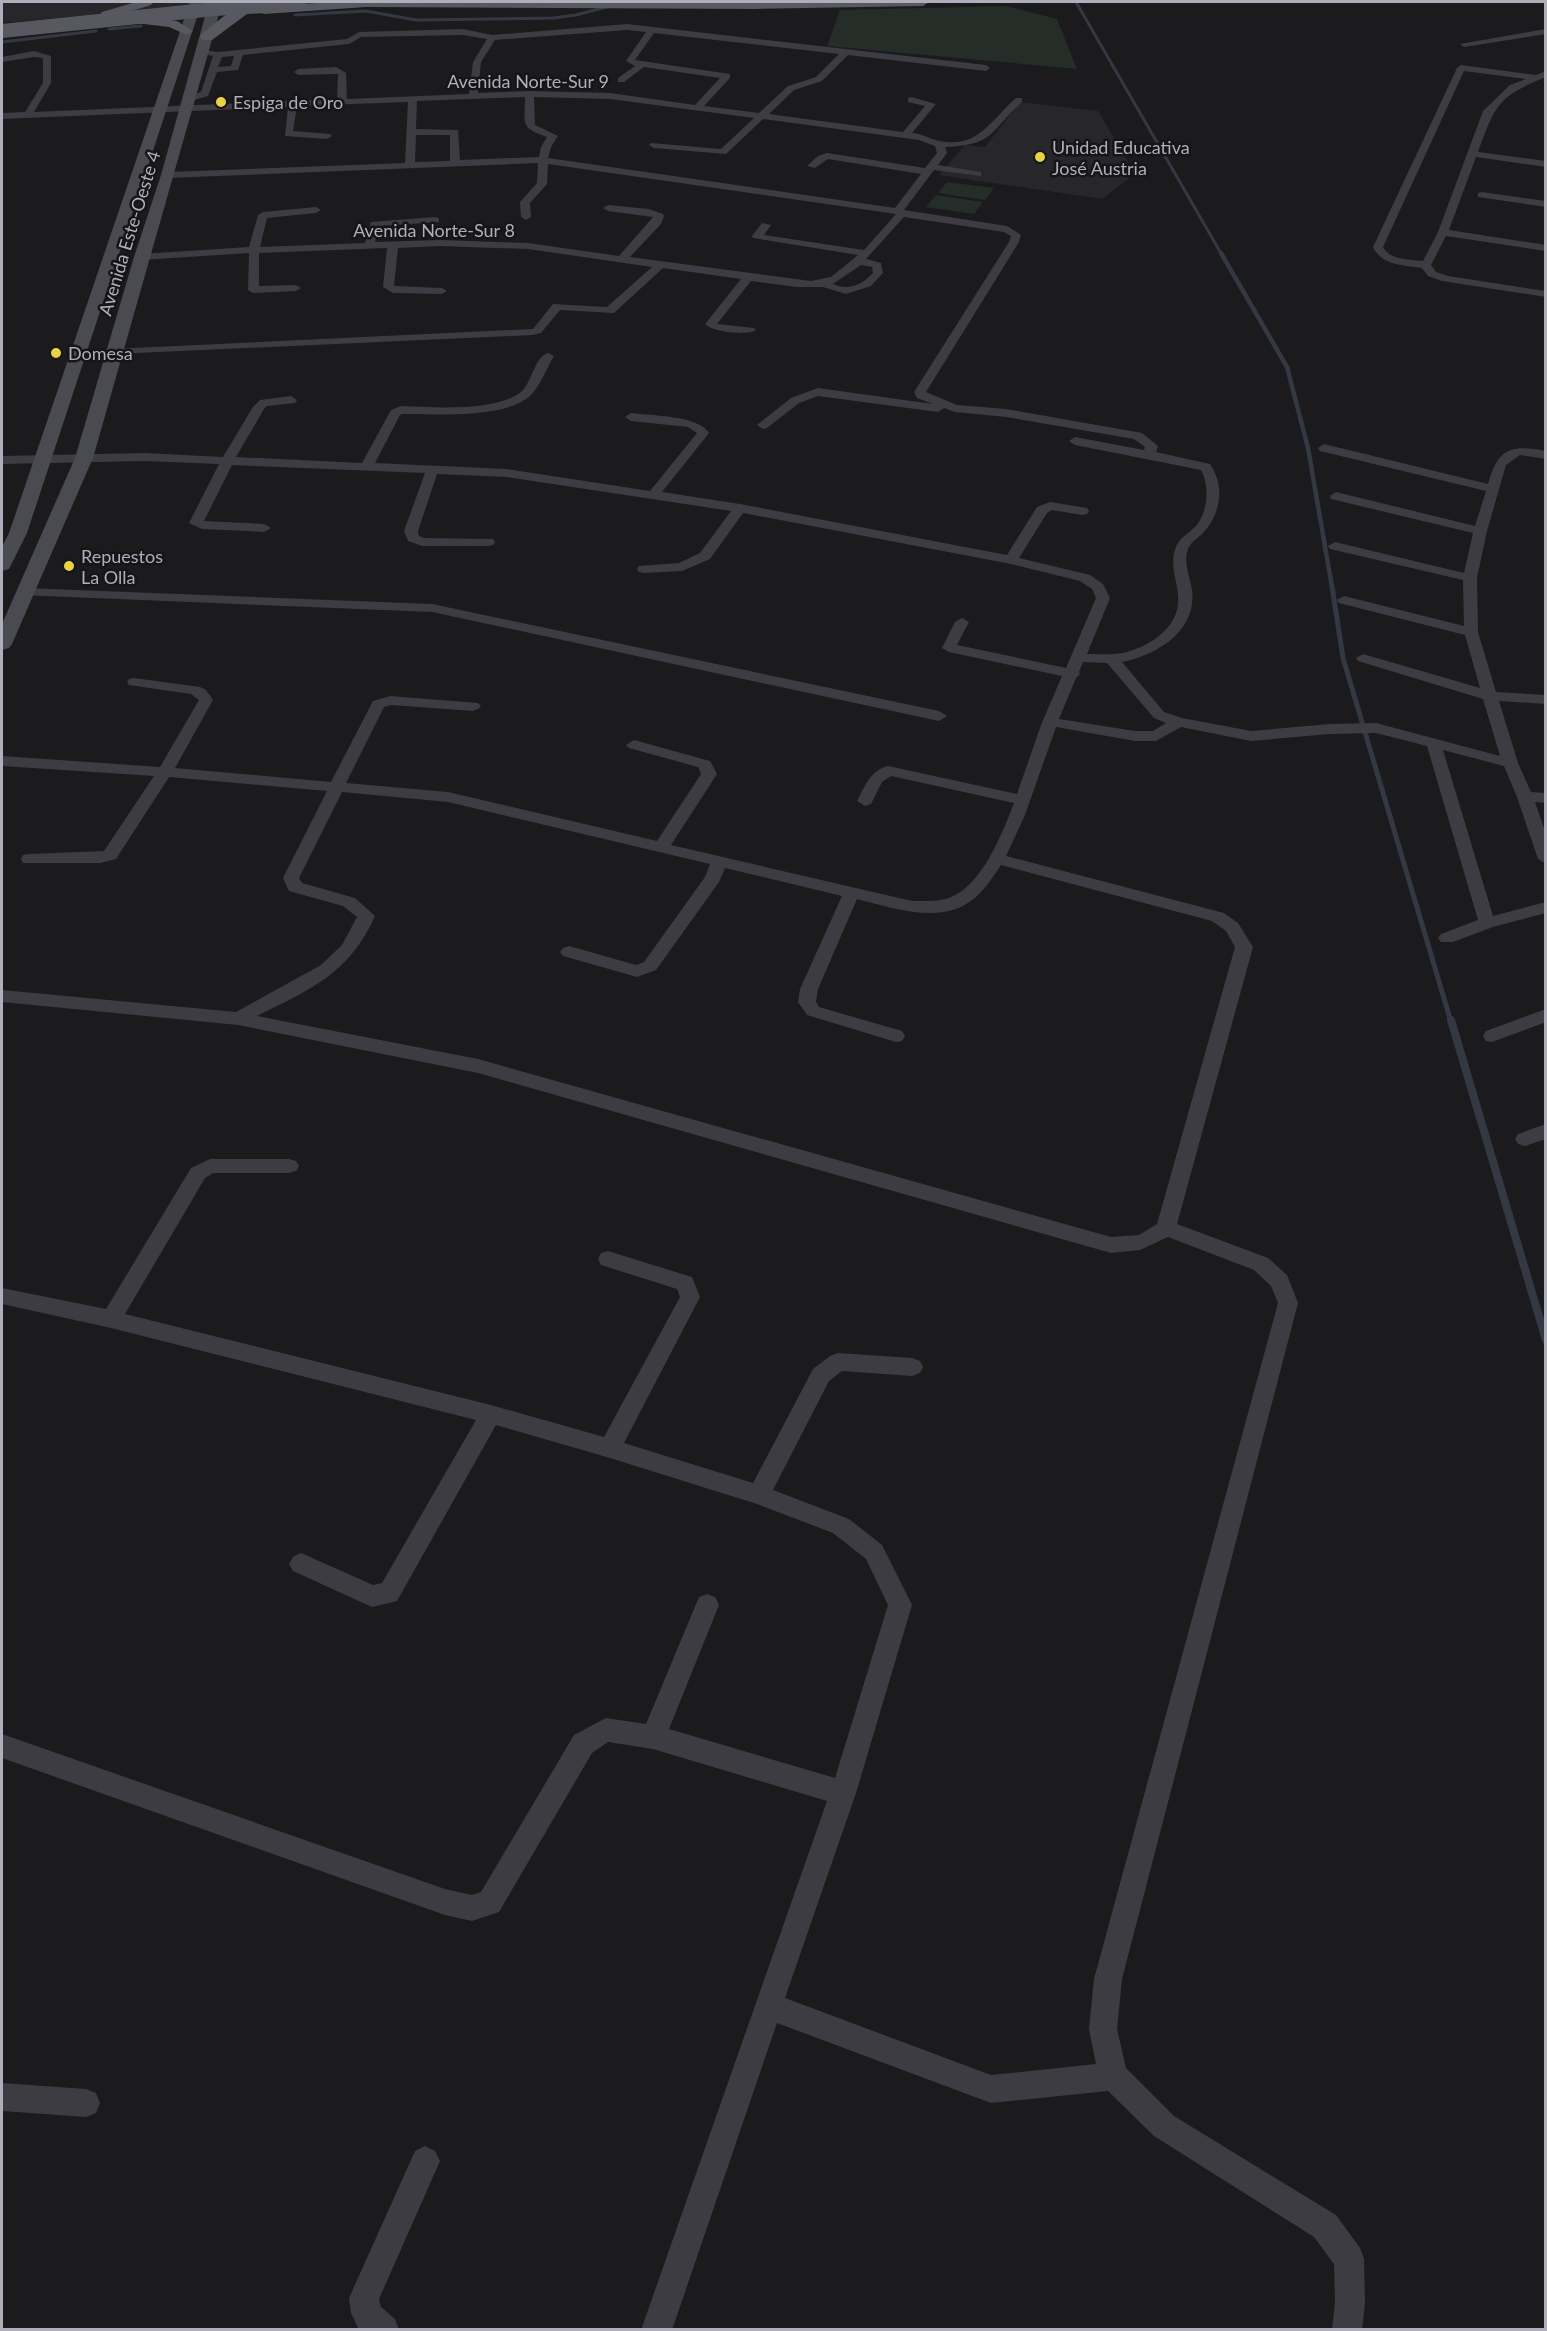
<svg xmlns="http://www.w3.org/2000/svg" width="1547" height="2331" font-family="Lato,sans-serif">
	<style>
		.built { fill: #27262a }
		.green { fill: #242d27 }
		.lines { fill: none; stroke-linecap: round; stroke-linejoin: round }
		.stream-far3 { stroke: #333842; stroke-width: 3 }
		.stream-far2 { stroke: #333842; stroke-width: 4.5 }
		.stream-far1 { stroke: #333842; stroke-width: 5 }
		.stream { stroke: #333842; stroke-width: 8 }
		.street { fill: #3c3c42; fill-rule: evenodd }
		.secondary { fill: #4a4a51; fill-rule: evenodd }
		.primary { fill: #585860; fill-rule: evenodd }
		.primary-bridge { stroke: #585860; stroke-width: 14 }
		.poi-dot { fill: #ebd244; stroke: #161518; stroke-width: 2 }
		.labels { text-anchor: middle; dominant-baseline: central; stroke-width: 5; stroke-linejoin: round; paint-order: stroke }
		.far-street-label { font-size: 18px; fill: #aeafbb; stroke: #161518 }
		.far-poi-label { font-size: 18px; fill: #aeafbb; stroke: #161518; text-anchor: start }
	</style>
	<rect width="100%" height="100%" fill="#1b1a1d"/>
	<!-- built -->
	<g class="built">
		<polygon points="2,2 229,2 2,23"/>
		<polygon points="1020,102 1098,111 1135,174 1102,199 939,175 965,145 985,147"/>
	</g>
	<!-- green -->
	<g class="green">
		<polygon points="1006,6 1057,19 1077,69 827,46 840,10"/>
		<polygon points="947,182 994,188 985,200 938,193"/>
		<polygon points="936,195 983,202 974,214 926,207"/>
	</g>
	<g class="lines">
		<!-- stream-far3 -->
		<g class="stream-far3">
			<polyline points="1076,2 1222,255"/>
			<polyline points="295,15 366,11 416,20 553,18 576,15 626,2"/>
			<polyline points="109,29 141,26"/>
			<polyline points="2,42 96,31"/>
		</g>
		<!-- stream-far2 -->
		<polyline class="stream-far2" points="1221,253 1287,367 1308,448 1332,587"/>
		<!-- stream-far1 -->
		<polyline class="stream-far1" points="1332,586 1343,658 1451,1022"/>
		<!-- stream -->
		<polyline class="stream" points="1451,1020 1546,1340"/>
		<!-- street -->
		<g class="street">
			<path d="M 627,24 L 986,65 L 990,68 L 986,71 L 848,55 L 822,81 L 794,90 L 769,114 L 903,132 L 925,106 L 908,102 L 908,98 L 911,97 L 936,104 L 912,133 C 922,134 929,138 939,141 C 978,149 991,120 1016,98 L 1022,98 L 1022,102 C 989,132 995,145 945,147 L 947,153 L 938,165 L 981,172 L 981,176 L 934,170 L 904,210 L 1007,226 L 1021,235 L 1019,242 L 926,392 L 957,405 L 1006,409 L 1142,433 L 1158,446 L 1156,452 L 1210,464 C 1225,486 1221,513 1204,532 C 1199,538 1191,541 1188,549 C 1183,563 1190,576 1192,590 C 1197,631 1157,655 1122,662 L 1164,712 L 1182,718 L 1251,731 L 1330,724 L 1376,723 L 1500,756 L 1483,699 L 1358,661 L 1356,658 L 1363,654 L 1480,688 L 1465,635 L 1339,603 L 1337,600 L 1344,596 L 1464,626 L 1463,580 L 1330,549 L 1328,546 L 1335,542 L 1464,573 L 1473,533 L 1331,499 L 1330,496 L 1336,492 L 1475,526 L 1486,491 L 1320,451 L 1318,448 L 1324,444 L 1488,484 C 1498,449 1510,444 1546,451 L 1546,459 L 1520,455 L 1506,465 L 1487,531 L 1477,578 L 1478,632 L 1496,692 L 1546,695 L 1546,704 L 1499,701 L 1518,763 L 1531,792 L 1546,793 L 1546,803 L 1535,802 L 1546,834 L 1546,864 L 1538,859 L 1517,797 L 1504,766 L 1443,750 L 1493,916 L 1546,902 L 1546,913 L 1493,927 L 1453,942 L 1441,942 L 1438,938 L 1441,934 L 1478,920 L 1427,746 L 1376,733 L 1330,734 L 1251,741 L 1181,727 L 1156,741 L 1135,741 L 1056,727 L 1025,815 L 1006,856 L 1224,913 L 1238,923 L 1253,947 L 1177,1224 L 1268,1258 L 1287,1275 L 1298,1303 L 1122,1979 L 1117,2029 L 1126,2068 L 1174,2116 L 1336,2215 L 1360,2248 L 1364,2259 L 1365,2303 L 1362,2330 L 1332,2330 L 1335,2303 L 1334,2264 L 1314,2237 L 1154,2136 L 1108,2091 L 991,2103 L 777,2023 L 672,2330 L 641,2330 L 827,1801 L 653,1749 L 608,1742 L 592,1753 L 499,1912 L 472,1921 L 445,1915 L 2,1758 L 2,1734 L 445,1889 L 472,1895 L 481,1892 L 574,1735 L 606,1718 L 646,1724 L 699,1597 L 707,1594 L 715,1597 L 719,1605 L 669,1729 L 835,1778 L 888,1605 L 866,1559 L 833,1533 L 757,1504 L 610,1458 L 496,1425 L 397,1601 L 372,1607 L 293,1571 L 289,1564 L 293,1557 L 301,1553 L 373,1585 L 382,1583 L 476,1420 L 111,1328 L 2,1304 L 2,1288 L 106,1309 L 191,1168 L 210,1159 L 289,1159 L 296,1161 L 299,1166 L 296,1171 L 289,1173 L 213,1173 L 205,1178 L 125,1314 L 491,1405 L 604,1437 L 680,1297 L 677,1289 L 601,1265 L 598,1259 L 601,1253 L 608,1251 L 692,1277 L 700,1297 L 624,1443 L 753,1483 L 813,1369 L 830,1356 L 838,1353 L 912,1358 L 920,1361 L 923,1367 L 920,1373 L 912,1376 L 842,1371 L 829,1381 L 773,1490 L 849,1519 L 882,1545 L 912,1605 L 856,1793 L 785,1998 L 991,2075 L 1096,2064 L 1089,2029 L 1094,1979 L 1278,1303 L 1271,1286 L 1254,1270 L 1168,1237 L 1140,1250 L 1111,1253 L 478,1073 L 238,1025 L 2,1002 L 2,990 L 236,1012 L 321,965 L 342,945 L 357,917 L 343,906 L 289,891 L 283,878 L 327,791 L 169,777 L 116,859 L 100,863 L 23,863 L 21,859 L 23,855 L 29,854 L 104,851 L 154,776 L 2,766 L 2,756 L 160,767 L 199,700 L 191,694 L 129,685 L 127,682 L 129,679 L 134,678 L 200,687 L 206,690 L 213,700 L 175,768 L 331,782 L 373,701 L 390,696 L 478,703 L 481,706 L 478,709 L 473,711 L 391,705 L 384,707 L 346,783 L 448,792 L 657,841 L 701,774 L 698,767 L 629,748 L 626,745 L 634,740 L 710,761 L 717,774 L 671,845 L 912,901 C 924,901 938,902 949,898 C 982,886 1002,834 1014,803 L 891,776 L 882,782 L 871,804 L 865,806 L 857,801 C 865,786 870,771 888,766 L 1017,794 L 1041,725 L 1062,676 L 949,652 L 942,648 L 955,622 L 962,618 L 969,622 L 957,645 L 1066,668 L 1096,598 L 1092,589 L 1080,581 L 1011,564 L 743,513 L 710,559 L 682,571 L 644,573 L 639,572 L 637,569 L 639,566 L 679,563 L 700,553 L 731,511 L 507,477 L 437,474 L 418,531 L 419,536 L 424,538 L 493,539 L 495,542 L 493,545 L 488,546 L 422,546 L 408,541 L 404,531 L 425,473 L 232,465 L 204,521 L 264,524 L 271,528 L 264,532 L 202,529 L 189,523 L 219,464 L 144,461 L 2,464 L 2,456 L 144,453 L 223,457 L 253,407 L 260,400 L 291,396 L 297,400 L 295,403 L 267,406 L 264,409 L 236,457 L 362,463 L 391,410 L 401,406 C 433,407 499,413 523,390 C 532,380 535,357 548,353 L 554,356 C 546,369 541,385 530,396 C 504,419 437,414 403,414 L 400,415 L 375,463 L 507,469 L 650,491 L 697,433 L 688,427 L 631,421 L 625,417 L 631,413 C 652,416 698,415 709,433 L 662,492 L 740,504 L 1007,555 L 1037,507 L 1050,502 L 1087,508 L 1089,511 L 1087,514 L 1082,515 L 1052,510 L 1047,513 L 1019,558 L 1090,575 L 1103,584 L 1110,598 L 1087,654 C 1098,654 1112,655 1123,653 C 1146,648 1176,630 1178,604 C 1180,586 1169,568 1175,550 C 1178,538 1188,534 1196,526 C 1208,511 1210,487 1201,470 L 1075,445 L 1069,441 L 1075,437 L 1144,450 L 1145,447 L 1134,439 L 1006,417 L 955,412 L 944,408 L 938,412 L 818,396 L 799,403 L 767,428 L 763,429 L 757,425 L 791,398 L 818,388 L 933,404 L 917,398 L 914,392 L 1009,242 L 1011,236 L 1004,232 L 904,217 L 866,259 L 881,263 L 883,273 L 871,286 L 846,294 L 823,287 L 797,287 L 751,281 L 717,324 L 754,328 L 756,330 C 748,336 712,332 705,324 L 741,279 L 663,268 L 614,313 L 560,310 L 541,333 L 533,335 L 115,354 L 111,353 L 111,349 L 533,329 L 553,304 L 607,307 L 652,267 L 528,249 L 440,246 L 398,248 L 394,286 L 442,288 L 447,291 L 442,294 L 393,293 L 383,287 L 387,248 L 259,253 L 259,286 L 296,285 L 301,288 L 296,291 L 253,293 L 248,290 L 249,253 L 141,260 L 136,257 L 141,254 L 249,247 L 258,215 L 263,212 L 316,207 L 321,210 L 316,213 L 267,218 L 260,247 L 365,243 L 371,222 L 435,217 L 439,218 L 439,222 L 380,226 L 375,242 L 440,240 L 528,243 L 619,256 L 653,217 L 608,211 L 603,208 L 608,205 L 649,209 L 663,214 L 664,216 L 661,224 L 630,257 L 811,281 L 831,277 L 858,255 L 753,238 L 752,236 L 762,223 L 771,225 L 764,235 L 864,250 L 896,214 L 548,164 L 547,184 L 530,203 L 531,217 L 526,220 L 521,217 L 520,202 L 537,183 L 538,163 L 168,178 L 163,175 L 168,172 L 405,163 L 408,102 L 297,106 L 293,131 L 330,134 L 332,136 L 327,139 L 285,136 L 288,107 L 2,119 L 2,113 L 25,112 L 43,83 L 43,58 L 34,57 L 2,62 L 2,57 L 34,51 L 51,56 L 51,83 L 34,112 L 337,99 L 338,74 L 298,75 L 294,72 L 298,69 L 336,67 L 346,73 L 347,99 L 469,94 L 473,62 L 487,39 L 463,35 L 361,37 L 349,44 L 243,55 L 238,70 L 217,72 L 208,96 L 187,102 L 182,99 L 201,92 L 213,56 L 203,54 L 203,50 L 218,52 L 347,39 L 359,32 L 463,29 L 492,35 ZM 627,30 L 646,32 L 626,61 L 635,66 L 618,78 L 618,82 L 624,82 L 644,67 L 720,78 L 695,105 L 610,93 L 529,91 L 478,93 L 481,62 L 495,40 ZM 654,33 L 839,54 L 816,77 L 788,86 L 759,113 L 704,106 L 730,78 L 730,74 L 635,60 ZM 234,56 L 231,66 L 218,67 L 222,57 ZM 525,97 C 525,125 519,127 547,137 L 541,147 L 539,157 L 460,160 L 458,130 L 416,129 L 417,101 ZM 534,97 L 610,99 L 754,118 L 721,149 L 651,143 L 649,145 L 654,148 L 726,154 L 763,119 L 919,140 L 935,146 L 937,153 L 925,168 L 827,153 L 818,156 L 807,166 L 815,168 L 828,159 L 921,174 L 895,208 L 548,158 L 551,147 L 558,136 L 535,125 ZM 416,135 L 450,135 L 450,161 L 415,162 ZM 861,265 L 872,267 L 873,273 C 862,285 848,291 833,284 ZM 1083,662 L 1107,663 L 1154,718 L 1166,723 L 1153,731 L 1135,731 L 1059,719 L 1076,678 L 1080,674 L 1079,672 ZM 342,792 L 448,802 L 710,864 L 705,877 L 644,962 L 636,965 L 569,946 L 563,948 L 560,952 L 563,956 L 637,977 L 656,970 L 719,882 L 725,868 L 842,896 L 800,989 L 798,1002 L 807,1015 L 896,1042 L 902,1041 L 905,1036 L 902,1031 L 819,1007 L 816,1002 L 818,989 L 857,899 C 893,908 942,926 975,898 C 985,889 993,877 1001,865 L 1212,921 L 1226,931 L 1235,947 L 1157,1224 L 1139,1235 L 1111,1237 L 478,1059 L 257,1016 C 311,989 349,974 375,916 L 355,898 L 302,883 L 299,878 Z"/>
			<polygon points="1546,29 1546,34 1464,47 1460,44"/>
			<path d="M 1461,65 L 1536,75 L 1546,71 L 1546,77 C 1498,96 1495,105 1478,152 L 1546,161 L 1546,167 L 1476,157 L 1449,230 L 1546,245 L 1546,251 L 1446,236 L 1431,265 L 1436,272 L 1448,276 L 1546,291 L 1546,297 L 1442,281 L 1428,276 L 1422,268 C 1404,265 1382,266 1373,247 L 1457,68 ZM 1464,71 L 1526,79 L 1510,85 L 1483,111 L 1438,232 L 1423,261 C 1409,259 1391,261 1383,247 Z"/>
			<polygon points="1482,192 1546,201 1546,207 1478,197 1478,193"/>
			<polygon points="26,588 432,604 939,711 947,716 939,721 432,612 21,595 19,592 21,589"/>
			<polygon points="1546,1009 1546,1022 1492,1042 1486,1041 1483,1036 1486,1031"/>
			<polygon points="1546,1124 1546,1139 1525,1146 1518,1144 1515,1139 1518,1134"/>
			<polygon points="2,2083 86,2089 96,2093 100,2103 96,2113 86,2117 2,2111"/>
			<polygon points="425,2146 435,2151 440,2161 379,2299 381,2307 395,2319 399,2330 359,2330 351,2313 349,2298 415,2151"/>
		</g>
		<!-- secondary -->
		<g class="secondary">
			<polygon points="190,2 202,2 27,533 9,569 2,571 2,547 9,533"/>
			<polygon points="209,2 221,2 217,22 93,458 12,644 9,648 2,650 2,624 75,458 134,257 161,175"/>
		</g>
		<!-- primary -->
		<g class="primary">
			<polygon points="136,2 153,2 151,5 106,19 100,15 102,12"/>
			<polygon points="333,2 929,2 923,6 754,9 366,7 264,14 258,10 264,6"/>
			<polygon points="245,7 249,8 251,11 212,40 202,40 200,37 202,34 224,16"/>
			<polygon points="140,16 177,21 193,31 187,35 169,27 135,23 134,20 135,17"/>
		</g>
		<!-- primary-bridge -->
		<polyline class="primary-bridge" points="2,31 215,9 299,4"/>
	</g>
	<!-- markers -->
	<g class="poi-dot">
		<circle cx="221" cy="102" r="6"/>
		<circle cx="1040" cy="157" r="6"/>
		<circle cx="56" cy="353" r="6"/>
		<circle cx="69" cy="566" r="6"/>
	</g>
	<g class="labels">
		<!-- far-street labels -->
		<g class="far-street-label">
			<text x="528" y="81">Avenida Norte-Sur 9</text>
			<text x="434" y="230">Avenida Norte-Sur 8</text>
			<text transform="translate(129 233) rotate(-73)">Avenida Este-Oeste 4</text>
		</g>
		<!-- far-poi labels -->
		<g class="far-poi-label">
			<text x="233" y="102">Espiga de Oro</text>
			<text x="1052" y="147">Unidad Educativa<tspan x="1052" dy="21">José Austria</tspan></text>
			<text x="68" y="353">Domesa</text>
			<text x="81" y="556">Repuestos<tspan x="81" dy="21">La Olla</tspan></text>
		</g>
	</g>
	<!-- border -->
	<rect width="1547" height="2331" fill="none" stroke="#aeafbb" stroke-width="6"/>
</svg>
